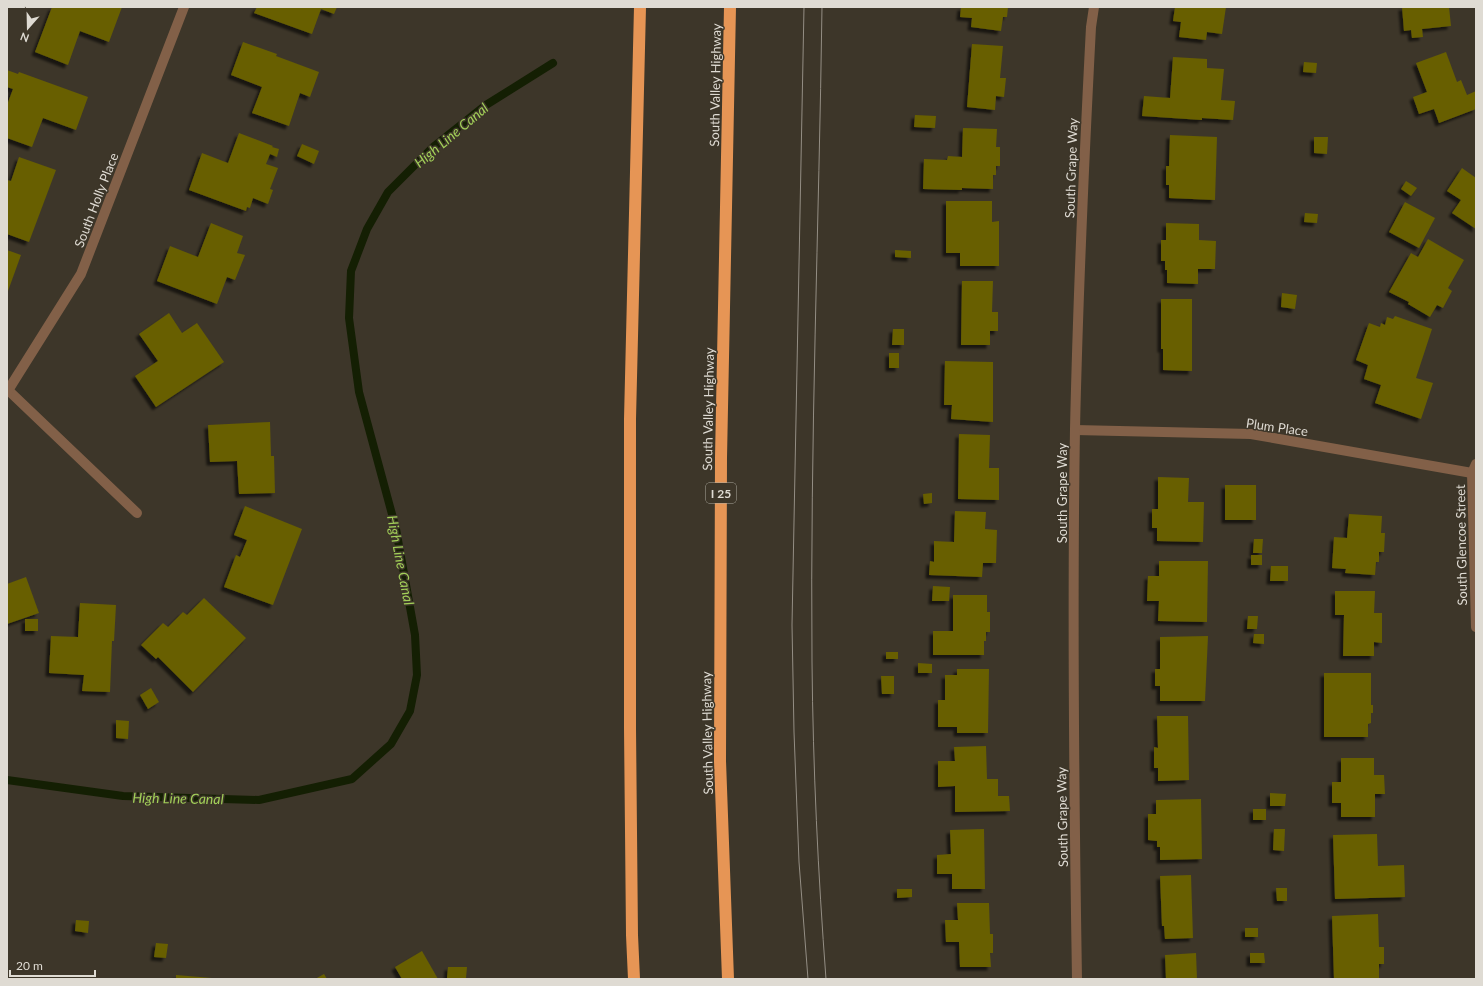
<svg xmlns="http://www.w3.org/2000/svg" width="1483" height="986" font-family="Lato,sans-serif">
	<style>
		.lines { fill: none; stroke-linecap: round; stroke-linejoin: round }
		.stream { stroke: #141f03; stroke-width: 8 }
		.building { fill: #675f00; filter: url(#shadow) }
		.street { stroke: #826048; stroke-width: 10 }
		.highway { stroke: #e69555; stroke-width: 12 }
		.tram { stroke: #948e84; stroke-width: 1 }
		.labels { text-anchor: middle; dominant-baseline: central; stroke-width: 3; stroke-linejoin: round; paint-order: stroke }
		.shield { fill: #3d3629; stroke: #aeaaa0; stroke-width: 1 }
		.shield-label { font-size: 12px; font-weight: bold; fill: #dfdbd3 }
		.street-label { font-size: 13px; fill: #dfdbd3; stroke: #3d3629 }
		.water-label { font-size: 14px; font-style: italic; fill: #a3d059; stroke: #3d3629 }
	</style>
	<defs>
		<filter id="shadow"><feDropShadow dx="-3.5" dy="3.5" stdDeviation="1" flood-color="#0009"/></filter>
	</defs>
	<rect width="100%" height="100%" fill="#3d3629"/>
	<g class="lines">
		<!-- stream -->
		<polyline class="stream" points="7,780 123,796 259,800 352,779 391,744 410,711 417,675 415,635 396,529 359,392 349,318 351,271 367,229 388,192 432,148 486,105 553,63"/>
	</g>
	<!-- building -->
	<g class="building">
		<polygon points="52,7 122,7 109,42 80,31 68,65 35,52"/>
		<polygon points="257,7 337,7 334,14 321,9 312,34 254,13"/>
		<polygon points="961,7 1008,7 1007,17 1003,17 1001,31 971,27 972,18 960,17"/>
		<polygon points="1175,7 1226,7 1222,34 1207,32 1206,40 1179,37 1181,22 1173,21"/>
		<polygon points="1402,7 1449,7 1451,26 1422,29 1423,37 1412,38 1411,30 1404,31"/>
		<polygon points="243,42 277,54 276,56 319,72 310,97 300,93 289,126 252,113 262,87 231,75"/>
		<polygon points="972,44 1003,46 1000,78 1006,78 1004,97 996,96 995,110 967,107"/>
		<polygon points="1446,52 1457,82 1461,80 1467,95 1476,91 1476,109 1439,123 1434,109 1419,114 1413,97 1427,92 1416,63"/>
		<polygon points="1173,57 1207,59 1207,68 1224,69 1221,100 1235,101 1233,120 1202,118 1202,120 1142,116 1144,96 1170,98"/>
		<polygon points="1304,62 1317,63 1316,73 1303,72"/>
		<polygon points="7,70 18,74 19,72 88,97 76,130 43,118 32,147 7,138 7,105 13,89 7,87"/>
		<polygon points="915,115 936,116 935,128 914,127"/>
		<polygon points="963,128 997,129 996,147 1000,147 1000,166 996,166 996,175 993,175 993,189 962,188 962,190 923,189 924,159 947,160 948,156 962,157"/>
		<polygon points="239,133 273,146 272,147 279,149 277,157 270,154 266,164 278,168 270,189 273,190 268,204 253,198 250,208 247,207 246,211 189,190 202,153 228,163"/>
		<polygon points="1170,135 1217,137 1215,200 1169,198 1169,185 1166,185 1166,166 1169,166"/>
		<polygon points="1314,137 1328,137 1327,154 1314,153"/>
		<polygon points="302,144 319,151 314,164 297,156"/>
		<polygon points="19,157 56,170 29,242 7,234 7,180 11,181"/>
		<polygon points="1462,168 1476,178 1476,229 1452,213 1461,200 1447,191"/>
		<polygon points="1406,181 1417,188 1411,196 1401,189"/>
		<polygon points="946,201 992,201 992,222 999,221 999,266 960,266 960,253 946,253"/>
		<polygon points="1405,202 1435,218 1419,248 1389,232"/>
		<polygon points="1305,213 1318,214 1317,223 1304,222"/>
		<polygon points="211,223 243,236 237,253 245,255 235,280 227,277 217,304 157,281 170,246 198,257"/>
		<polygon points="1166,223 1199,224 1199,240 1216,241 1215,269 1198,269 1198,284 1167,283 1167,270 1165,270 1165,261 1161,261 1161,240 1166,240"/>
		<polygon points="1428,239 1464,260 1448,288 1452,291 1443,308 1437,305 1430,317 1408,304 1409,302 1389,292 1411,253 1418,257"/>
		<polygon points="7,250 21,255 8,291 7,291"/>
		<polygon points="895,250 911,251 911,258 895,257"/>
		<polygon points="962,281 993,281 992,312 998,312 998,331 990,331 990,345 961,345"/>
		<polygon points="1282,293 1297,295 1295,309 1281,307"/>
		<polygon points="1161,299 1192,299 1192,371 1163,370 1163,349 1161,349"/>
		<polygon points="169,313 182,333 197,323 224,362 156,407 135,376 158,361 139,334"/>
		<polygon points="1395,316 1432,329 1416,378 1433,383 1421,419 1375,403 1381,385 1364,379 1368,365 1356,360 1369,323 1380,327 1381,323 1385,325 1387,317 1393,319"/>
		<polygon points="893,329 904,329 904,345 892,345"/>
		<rect x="889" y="353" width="10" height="15"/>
		<polygon points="945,361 993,362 993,422 951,419 952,405 944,405"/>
		<polygon points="270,422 271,456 274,456 275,493 239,494 237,461 210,462 208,425"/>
		<polygon points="959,434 990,435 989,468 999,468 999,500 958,499"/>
		<polygon points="1158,477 1189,478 1188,502 1204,502 1203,542 1157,541 1157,528 1152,528 1152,509 1158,509"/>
		<rect x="1225" y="485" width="31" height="35"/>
		<polygon points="932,493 932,503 924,504 923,494"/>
		<polygon points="245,506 302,529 273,605 224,587 236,555 240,557 247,540 234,535"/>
		<polygon points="955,511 986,512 985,529 997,530 996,563 983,563 982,577 929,575 930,561 934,562 934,541 954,542"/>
		<polygon points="1349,514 1382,516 1381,533 1385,533 1384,552 1379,552 1379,562 1376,562 1375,575 1345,573 1346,569 1332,568 1334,537 1347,538"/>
		<polygon points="1254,539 1263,539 1262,553 1253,553"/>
		<rect x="1251" y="555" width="11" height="10"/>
		<polygon points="1159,561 1208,561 1207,622 1158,621 1159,601 1147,601 1148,576 1159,576"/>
		<polygon points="1271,566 1288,566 1288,581 1270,581"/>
		<polygon points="26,577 39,613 7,624 7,584"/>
		<polygon points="933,586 950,587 949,601 932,601"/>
		<polygon points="1335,591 1375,591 1374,613 1382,613 1382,643 1374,642 1374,656 1343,656 1344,615 1335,615"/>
		<polygon points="953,595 987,595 987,612 990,612 990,632 986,632 986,641 984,641 984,655 933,655 933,631 953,631"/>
		<polygon points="204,598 246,638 193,692 158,657 156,659 141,645 163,623 168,627 183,612 187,615"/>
		<polygon points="80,603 116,605 114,641 112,641 110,692 82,691 84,675 49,673 51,636 78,637"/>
		<polygon points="1248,616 1258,616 1257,629 1247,629"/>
		<rect x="25" y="619" width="13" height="12"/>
		<polygon points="1254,634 1264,634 1264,644 1253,643"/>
		<polygon points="1208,636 1205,701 1160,701 1160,686 1155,686 1155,669 1160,669 1160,637"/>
		<rect x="886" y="652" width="12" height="7"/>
		<polygon points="918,663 932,664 932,673 918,673"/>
		<polygon points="957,669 989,669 988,733 957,733 957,727 938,727 938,700 945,700 945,675 957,675"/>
		<polygon points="1324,673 1371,673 1371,705 1373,705 1373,713 1371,713 1371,723 1368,724 1368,737 1324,737"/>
		<polygon points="881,676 894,676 894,694 882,694"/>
		<polygon points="151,688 159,702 148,709 140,695"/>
		<polygon points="1157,716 1188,716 1189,780 1158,781 1158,768 1154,768 1154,747 1158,748"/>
		<polygon points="116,720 129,721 128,739 116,738"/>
		<polygon points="986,746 987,779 998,779 998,796 1009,796 1010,811 955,812 955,786 938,787 938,761 955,761 954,747"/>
		<polygon points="1341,758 1374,758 1374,775 1384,775 1385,794 1375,794 1375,817 1341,817 1341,803 1332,803 1332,782 1341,782"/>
		<polygon points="1270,793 1286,794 1285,806 1270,806"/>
		<polygon points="1201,799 1202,859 1160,860 1160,847 1157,847 1157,841 1148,840 1148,814 1156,814 1156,800"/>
		<rect x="1253" y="809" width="13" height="11"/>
		<polygon points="984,829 985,889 952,889 952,874 937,874 937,855 951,854 950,830"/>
		<polygon points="1274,829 1285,829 1284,851 1273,850"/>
		<polygon points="1377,834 1378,866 1404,865 1405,897 1335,899 1333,835"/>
		<polygon points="1191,875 1193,938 1165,939 1164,926 1162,926 1160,876"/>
		<polygon points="1276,888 1287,888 1287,901 1277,901"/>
		<polygon points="897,889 912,889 912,897 897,898"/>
		<polygon points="957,903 989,903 990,934 993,934 993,953 990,953 991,967 960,967 959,942 946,942 945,920 958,920"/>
		<polygon points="1378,914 1379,947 1384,947 1384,964 1379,964 1379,979 1334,979 1332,916"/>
		<polygon points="76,920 89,921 88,933 75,931"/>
		<rect x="1245" y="928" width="13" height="9"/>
		<polygon points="156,943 168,944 166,958 154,957"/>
		<polygon points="422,951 438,979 402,979 395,967"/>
		<polygon points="1196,953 1197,979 1166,979 1165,955"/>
		<polygon points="1250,953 1264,953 1265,963 1250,963"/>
		<polygon points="448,967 467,967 466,978 447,978"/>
		<polygon points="324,974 327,979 315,979"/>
		<polygon points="176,975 212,978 212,979 176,979"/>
	</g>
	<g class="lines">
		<!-- street -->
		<g class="street">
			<polyline points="8,390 137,513"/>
			<polyline points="7,392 81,274 184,7"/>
			<polyline points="1075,430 1251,434 1472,473"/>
			<polyline points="1476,464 1472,473 1476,627"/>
			<path d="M 1077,979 C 1074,796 1072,612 1075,429 C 1078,295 1084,161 1091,27 L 1094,7"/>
		</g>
		<!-- highway -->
		<g class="highway">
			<polyline points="634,979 632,935 630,728 630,419 640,7"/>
			<polyline points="728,979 720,761 721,458 730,7"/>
		</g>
		<!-- tram -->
		<g class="tram">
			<polyline points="804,7 792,625 794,732 799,862 808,979"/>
			<path d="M 822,7 C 819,225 810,443 812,662 C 813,768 818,873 826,979"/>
		</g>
	</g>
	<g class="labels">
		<!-- shield labels -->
		<rect class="shield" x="706" y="483" width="30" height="20" rx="3"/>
		<g class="shield-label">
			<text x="721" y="493">I 25</text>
		</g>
		<!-- street labels -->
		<g class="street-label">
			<text transform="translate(715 85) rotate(-89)">South Valley Highway</text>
			<text transform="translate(1071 168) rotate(-88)">South Grape Way</text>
			<text transform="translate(96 200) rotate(-69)">South Holly Place</text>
			<text transform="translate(708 409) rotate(-89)">South Valley Highway</text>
			<text transform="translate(1277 427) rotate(8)">Plum Place</text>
			<text transform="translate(1062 493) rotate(-90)">South Grape Way</text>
			<text transform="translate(1461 545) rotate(-91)">South Glencoe Street</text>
			<text transform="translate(707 733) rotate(-91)">South Valley Highway</text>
			<text transform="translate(1062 817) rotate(-91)">South Grape Way</text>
		</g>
		<!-- water labels -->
		<g class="water-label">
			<text transform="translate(451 135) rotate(-40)">High Line Canal</text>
			<text transform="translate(401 560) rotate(79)">High Line Canal</text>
			<text transform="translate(178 798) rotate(1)">High Line Canal</text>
		</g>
	</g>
	<!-- border -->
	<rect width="1483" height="986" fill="none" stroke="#dfdbd3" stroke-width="16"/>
	<!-- north arrow -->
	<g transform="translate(28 28) rotate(200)" stroke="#3d3629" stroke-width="3" paint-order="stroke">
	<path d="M0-3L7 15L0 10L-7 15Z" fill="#dfdbd3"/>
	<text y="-6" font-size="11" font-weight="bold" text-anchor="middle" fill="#dfdbd3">N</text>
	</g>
	<!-- scale -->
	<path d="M10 970v6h85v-6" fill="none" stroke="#dfdbd3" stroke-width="2"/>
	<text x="16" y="970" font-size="12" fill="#dfdbd3" stroke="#3d3629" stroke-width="3" paint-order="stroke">20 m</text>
</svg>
